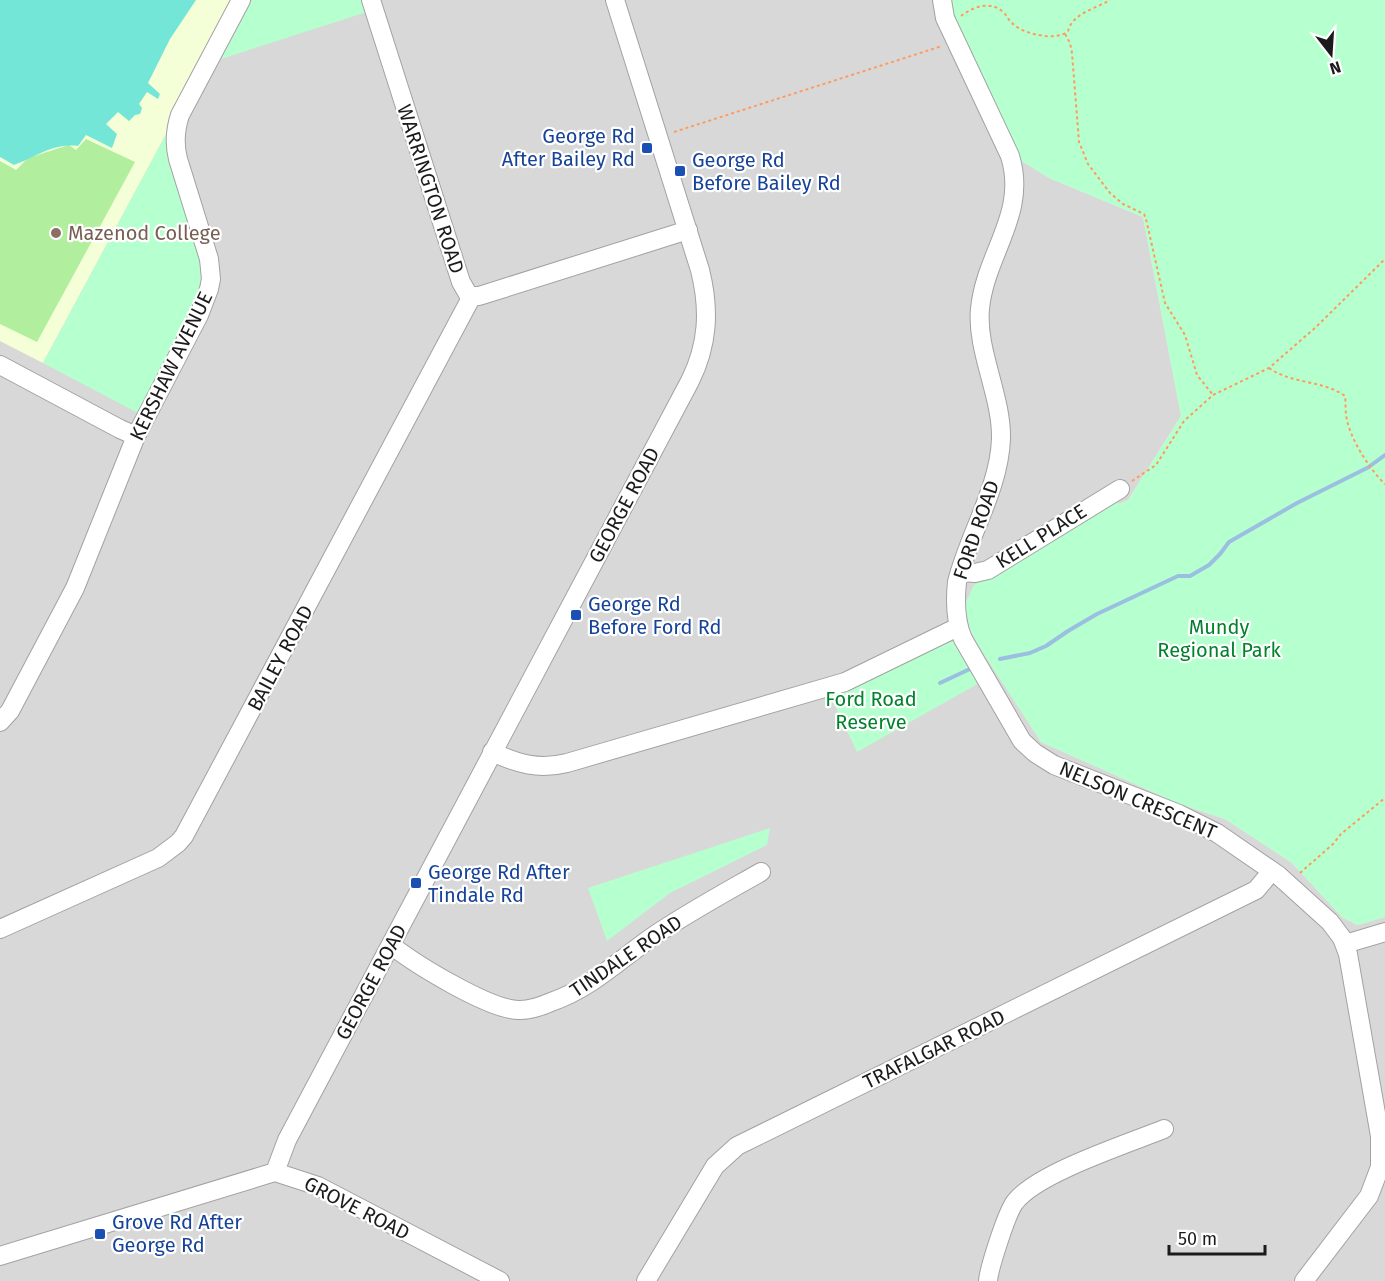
<svg xmlns="http://www.w3.org/2000/svg" width="1385" height="1281" font-family="'Fira Sans',sans-serif">
	<style>
		.residential { fill: #d9d8d8 }
		.education { fill: #f5ffd7 }
		.grass { fill: #b1ef9f }
		.park { fill: #b6ffcf }
		.pitch { fill: #74e6d8 }
		.lines { fill: none; stroke-linecap: round; stroke-linejoin: round }
		.stream { stroke: #9bbfe1; stroke-width: 4 }
		.minor-casing { stroke: #a2a2a2; stroke-width: 20 }
		.path { stroke: #ff9a5f; stroke-width: 2; stroke-dasharray: 3 3; stroke-linecap: butt }
		.minor { stroke: #fff; stroke-width: 18 }
		.transit-dot { fill: #1a4fb4; stroke: #fff; stroke-width: 2 }
		.education-dot { fill: #8d6e63; stroke: #fff; stroke-width: 2 }
		.labels { text-anchor: middle; dominant-baseline: central; stroke-width: 4.5; stroke-linejoin: round; paint-order: stroke }
		.transit-label { font-size: 20px; fill: #164399; stroke: #fff; text-anchor: start }
		.street-label { font-size: 20px; fill: #1b1b1b; stroke: #fff }
		.education-label { font-size: 20px; fill: #785e54; stroke: #fff; text-anchor: start }
		.park-label { font-size: 20px; fill: #01822d; stroke: #fff }
	</style>
	<rect width="100%" height="100%" fill="#eeeddf"/>
	<!-- residential -->
	<polygon class="residential" points="0,0 950,0 1025,163 1049,178 1143,217 1181,416 1128,500 1122,503 1109,503 965,608 971,632 1041,742 1182,805 1225,819 1292,863 1343,918 1358,925 1385,917 1385,1281 0,1281"/>
	<!-- education -->
	<polygon class="education" points="0,0 235,0 171,125 43,363 0,341"/>
	<!-- grass -->
	<polygon class="grass" points="86,139 135,162 37,342 0,324 0,161 16,170 28,158 69,145 76,150"/>
	<!-- park -->
	<g class="park">
		<polygon points="252,0 366,0 370,11 221,59"/>
		<polygon points="950,0 1385,0 1385,917 1358,925 1343,918 1292,863 1225,819 1182,805 1041,742 977,644 969,626 965,604 974,585 1081,517 1109,503 1122,503 1128,500 1181,416 1143,217 1049,178 1025,163 1020,162 953,19"/>
		<polygon points="171,125 211,276 138,413 43,363"/>
		<polygon points="947,641 955,642 981,682 857,752 830,695"/>
		<polygon points="770,828 767,845 670,893 607,941 588,888"/>
	</g>
	<!-- pitch -->
	<path class="pitch" d="M 0,0 L 196,0 L 170,39 L 148,83 L 160,94 L 158,99 L 147,92 L 139,104 L 142,108 L 140,114 L 135,115 L 129,121 L 118,112 L 106,124 L 117,134 L 112,148 L 86,135 L 78,146 C 52,143 37,157 14,165 L 0,157 Z"/>
	<g class="lines">
		<!-- stream -->
		<g class="stream">
			<polyline points="1370,466 1385,455"/>
			<polyline points="1000,659 1030,653 1046,646 1068,631 1097,614 1178,576 1190,576 1209,565 1220,554 1229,542 1297,503 1369,467"/>
			<polyline points="940,683 972,668"/>
		</g>
		<!-- minor casing -->
		<g class="minor-casing">
			<g id="minor">
				<polyline points="371,0 461,282 469,296 479,296 688,230"/>
				<path d="M 942,0 L 945,18 L 1010,156 C 1028,214 985,254 980,309 C 976,350 1002,396 1001,439 C 999,489 969,534 957,582 C 955,601 955,621 963,639 L 1022,741 L 1035,753 L 1054,765 L 1179,814 L 1217,833 L 1278,875 L 1330,922 L 1342,938 L 1348,954 L 1380,1136 L 1380,1167 L 1369,1196 L 1304,1281"/>
				<polyline points="0,365 120,429 136,436"/>
				<polyline points="960,572 975,573 988,570 1120,489"/>
				<path d="M 0,722 L 10,711 L 75,588 L 136,436 L 199,315 L 209,289 L 211,279 L 209,259 L 178,159 C 174,143 175,130 180,115 L 241,0"/>
				<path d="M 492,752 C 518,764 539,770 567,763 L 845,682 L 958,627"/>
				<polyline points="0,929 158,858 178,843 184,836 472,296"/>
				<polyline points="1345,944 1385,932"/>
				<path d="M 391,945 C 415,964 491,1011 520,1010 C 531,1010 542,1006 551,1002 C 592,988 620,959 655,935 C 689,912 726,892 761,872"/>
				<path d="M 275,1172 L 287,1140 L 690,381 C 708,345 710,310 700,270 L 615,0"/>
				<polyline points="0,1256 275,1172 318,1186 500,1281"/>
				<polyline points="646,1281 715,1166 737,1146 1256,890 1272,871"/>
				<path d="M 988,1281 C 989,1268 1007,1212 1015,1202 C 1037,1173 1127,1144 1164,1129"/>
			</g>
		</g>
		<!-- path -->
		<g class="path">
			<path d="M 961,16 C 973,7 990,0 1003,12 C 1007,15 1008,20 1012,23 C 1022,34 1057,42 1068,31 C 1073,13 1095,9 1110,0"/>
			<polyline points="1065,34 1070,43 1072,53 1079,142 1088,164 1110,193 1123,204 1144,214 1146,219 1165,303 1185,335 1197,375 1213,395"/>
			<polyline points="674,132 942,46"/>
			<path d="M 1269,368 C 1291,384 1323,380 1345,396 C 1346,404 1345,412 1347,420 C 1351,440 1370,470 1385,484"/>
			<polyline points="1132,481 1156,465 1184,421 1213,395 1269,368 1316,327 1385,259"/>
			<polyline points="1300,873 1333,844 1341,834 1385,798"/>
		</g>
		<!-- minor -->
		<use href="#minor" class="minor"/>
	</g>
	<!-- markers -->
	<g class="transit-dot">
		<rect x="641" y="142" width="12" height="12" rx="3"/>
		<rect x="674" y="165" width="12" height="12" rx="3"/>
		<rect x="570" y="609" width="12" height="12" rx="3"/>
		<rect x="410" y="877" width="12" height="12" rx="3"/>
		<rect x="94" y="1228" width="12" height="12" rx="3"/>
	</g>
	<circle class="education-dot" cx="56" cy="233" r="6"/>
	<g class="labels">
		<!-- transit labels -->
		<g class="transit-label">
			<text x="635" y="136" text-anchor="end">George Rd<tspan x="635" dy="23">After Bailey Rd</tspan></text>
			<text x="692" y="160">George Rd<tspan x="692" dy="23">Before Bailey Rd</tspan></text>
			<text x="588" y="604">George Rd<tspan x="588" dy="23">Before Ford Rd</tspan></text>
			<text x="428" y="872">George Rd After<tspan x="428" dy="23">Tindale Rd</tspan></text>
			<text x="112" y="1222">Grove Rd After<tspan x="112" dy="23">George Rd</tspan></text>
		</g>
		<!-- street labels -->
		<g class="street-label">
			<text transform="translate(431 189) rotate(72)">WARRINGTON ROAD</text>
			<text transform="translate(171 366) rotate(-64)">KERSHAW AVENUE</text>
			<text transform="translate(624 505) rotate(-62)">GEORGE ROAD</text>
			<text transform="translate(976 530) rotate(-71)">FORD ROAD</text>
			<text transform="translate(1041 536) rotate(-32)">KELL PLACE</text>
			<text transform="translate(280 658) rotate(-62)">BAILEY ROAD</text>
			<text transform="translate(1138 800) rotate(23)">NELSON CRESCENT</text>
			<text transform="translate(626 956) rotate(-34)">TINDALE ROAD</text>
			<text transform="translate(371 982) rotate(-62)">GEORGE ROAD</text>
			<text transform="translate(934 1049) rotate(-26)">TRAFALGAR ROAD</text>
			<text transform="translate(357 1208) rotate(27)">GROVE ROAD</text>
		</g>
		<!-- education labels -->
		<g class="education-label">
			<text x="68" y="233">Mazenod College</text>
		</g>
		<!-- park labels -->
		<g class="park-label">
			<text x="1219" y="627">Mundy<tspan x="1219" dy="23">Regional Park</tspan></text>
			<text x="871" y="699">Ford Road<tspan x="871" dy="23">Reserve</tspan></text>
		</g>
	</g>
	<!-- north arrow -->
	<g transform="translate(1331 54) rotate(163)" stroke="#ffffff" stroke-width="4.5" paint-order="stroke">
	<path d="M0-4.5L10 22L0 15L-10 22Z" fill="#1b1b1b"/>
	<text y="-9" font-size="16" font-weight="bold" text-anchor="middle" fill="#1b1b1b">N</text>
	</g>
	<!-- scale -->
	<path d="M1169 1245v9h96v-9" fill="none" stroke="#1b1b1b" stroke-width="3"/>
	<text x="1178" y="1245" font-size="18" fill="#1b1b1b" stroke="#ffffff" stroke-width="4.5" paint-order="stroke">50 m</text>
</svg>
